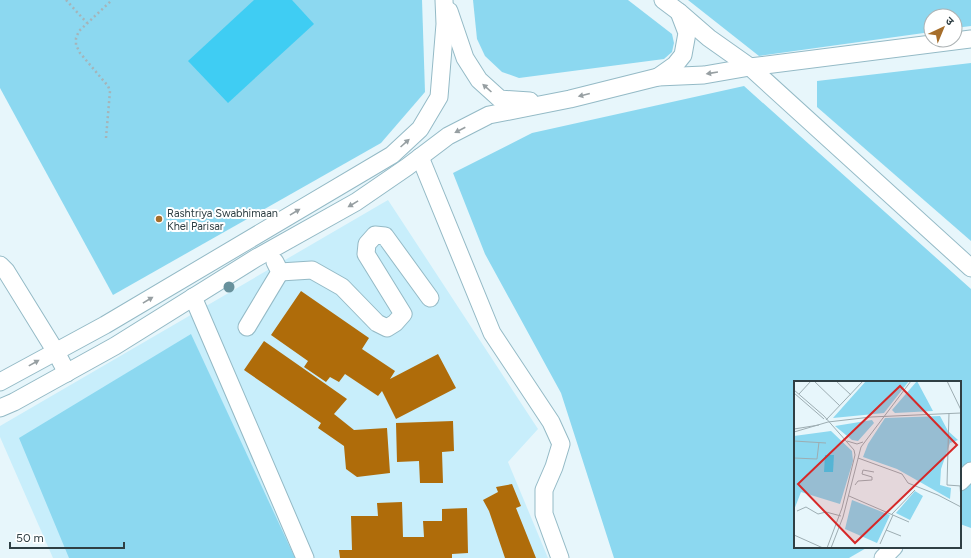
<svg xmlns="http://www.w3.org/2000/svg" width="971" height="558" font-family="Figtree,'Noto Sans Devanagari',sans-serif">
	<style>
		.built { fill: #c8eefb }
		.green { fill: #8cd8f0 }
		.water { fill: #3fcdf3 }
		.building { fill: #af6c0a }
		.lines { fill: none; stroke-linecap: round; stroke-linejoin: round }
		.minor-casing { stroke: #94bac6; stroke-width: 19 }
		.path { stroke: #a5b4b9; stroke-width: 2.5; stroke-dasharray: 2 3; stroke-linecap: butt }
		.minor { stroke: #fff; stroke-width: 17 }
		.tree { fill: #68919c }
		.oneway { fill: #979fa2 }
		.poi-dot { fill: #a66e2b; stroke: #fff; stroke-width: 1.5 }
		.labels { text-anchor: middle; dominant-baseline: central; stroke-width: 4; stroke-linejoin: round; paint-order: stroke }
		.poi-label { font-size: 11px; fill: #2f3f44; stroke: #fff; text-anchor: start }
		.inset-road { fill: none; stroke: #9dadb2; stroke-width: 1 }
		.view { fill: #d62828; fill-opacity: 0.15; stroke: #d62828; stroke-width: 2 }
		.inset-edge { fill: none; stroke: #2f3f44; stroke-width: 2 }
	</style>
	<rect width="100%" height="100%" fill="#e7f6fb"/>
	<!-- built -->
	<polygon class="built" points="388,200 538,429 508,462 548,558 53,558 0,437 0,426"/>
	<!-- green -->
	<g class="green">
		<polygon points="0,0 422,0 425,92 381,143 113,295 0,88"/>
		<polygon points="473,0 628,0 672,34 674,43 672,52 664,59 519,78 502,72 485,56 477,39"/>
		<polygon points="688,0 971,0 971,26 955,28 955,16 931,16 931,32 759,56"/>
		<polygon points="971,63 971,241 817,107 817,81"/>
		<polygon points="744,86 971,289 971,528 960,524 960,382 795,382 795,547 868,547 849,558 614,558 561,393 485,254 453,173 532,133"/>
		<polygon points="191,334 295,558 69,558 19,438"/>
	</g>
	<!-- water -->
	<polygon class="water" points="254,0 292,0 314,24 228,103 188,61"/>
	<!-- building -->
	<g class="building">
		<polygon points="301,291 369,338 362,349 395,371 390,379 438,354 456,388 396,419 382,391 378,396 345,374 339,382 330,377 326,382 304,367 308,361 271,335"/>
		<polygon points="264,341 347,399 334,414 354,430 387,428 390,473 357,477 346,469 344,446 318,428 321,423 244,370"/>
		<polygon points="453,421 454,451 442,452 443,483 420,483 419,461 397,462 396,423"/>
		<polygon points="512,484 521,506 516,508 536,558 505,558 489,511 483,500 498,492 496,487"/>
		<polygon points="402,502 403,537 424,537 423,521 442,521 442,509 467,508 468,553 452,554 452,558 340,558 339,550 352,550 351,516 378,516 377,503"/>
	</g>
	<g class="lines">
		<!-- minor casing -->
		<g class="minor-casing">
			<g id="minor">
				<polyline points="663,0 679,12 709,38 750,67 971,268"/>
				<polyline points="449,11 465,58 479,80 500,99 530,101"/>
				<polyline points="658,77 675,65 683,55 687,33 679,12"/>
				<polyline points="420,157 492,333 551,422 561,444 554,467 544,490 544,514 560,558"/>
				<polyline points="0,265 6,271 56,352 67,373"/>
				<polyline points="280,272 312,270 342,287 377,323 387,328 395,323 403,314 366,254 367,244 375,235 385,236 430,298"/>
				<polyline points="193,297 305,558"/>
				<polyline points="247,327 280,272 275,262"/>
				<polyline points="0,382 105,325 392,155 420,129 439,97 445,24 444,0"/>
				<polyline points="0,408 14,402 115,346 256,258 356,202 407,167 448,136 489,115 570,99 658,77 704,75 750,67 971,39"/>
				<polyline points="960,482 971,471"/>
				<polyline points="883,558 894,547"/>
			</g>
		</g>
		<!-- path -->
		<g class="path">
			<polyline points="66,0 87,23"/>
			<polyline points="106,138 110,91 108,86 80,53 76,45 76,38 79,31 112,0"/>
		</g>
		<!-- minor -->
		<use href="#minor" class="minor"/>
	</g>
	<!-- trees -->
	<circle class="tree" cx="229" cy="287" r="5.5"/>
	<!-- one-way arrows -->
	<defs><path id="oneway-solid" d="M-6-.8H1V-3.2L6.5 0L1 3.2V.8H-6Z"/></defs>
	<g class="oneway">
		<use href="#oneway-solid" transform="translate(712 73) rotate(171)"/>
		<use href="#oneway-solid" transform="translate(487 88) rotate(-138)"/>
		<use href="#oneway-solid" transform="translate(584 95) rotate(166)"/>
		<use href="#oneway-solid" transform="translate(460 130) rotate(153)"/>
		<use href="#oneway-solid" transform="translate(405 143) rotate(-42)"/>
		<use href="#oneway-solid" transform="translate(353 204) rotate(149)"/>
		<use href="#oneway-solid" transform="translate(295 212) rotate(-31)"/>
		<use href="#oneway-solid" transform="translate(148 300) rotate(-31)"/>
		<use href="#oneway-solid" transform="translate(34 363) rotate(-29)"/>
	</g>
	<!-- markers -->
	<circle class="poi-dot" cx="159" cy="219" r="4"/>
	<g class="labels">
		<!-- poi labels -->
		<g class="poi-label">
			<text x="167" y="213">Rashtriya Swabhimaan<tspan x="167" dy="13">Khel Parisar</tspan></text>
		</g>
	</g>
	<!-- overview -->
	<g transform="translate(794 381)">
		<rect width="167" height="167" fill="#e7f6fb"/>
		<path d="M 72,0 L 115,0 L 90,32 L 39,37 ZM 123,0 L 139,30 L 101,32 L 98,29 ZM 146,35 L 154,50 L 164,59 L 156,62 L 147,88 L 146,104 L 157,107 L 156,118 L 103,88 L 69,76 L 74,63 L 91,37 ZM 78,39 L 80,42 L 64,60 L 58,59 L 41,45 ZM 37,50 L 58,70 L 59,80 L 46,123 L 7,111 L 0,129 L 0,55 ZM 121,110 L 129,115 L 116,139 L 102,132 ZM 58,119 L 96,134 L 83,162 L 51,148 Z" fill="#8cd8f0"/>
		<path d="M 31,74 L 40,74 L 39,91 L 30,91 Z" fill="#3fcdf3"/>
		<path class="inset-road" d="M 20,0 L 46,25M 42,0 L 57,14M 153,0 L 167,29M 0,9 L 30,35 L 60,69 L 61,74 L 48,127 L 33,167M 0,12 L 30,38M 5,13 L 17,0M 155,32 L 153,104 L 167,105M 32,39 L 69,0M 0,48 L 25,44M 0,51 L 34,41 L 77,36 L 167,32M 0,60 L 32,62M 53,60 L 63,63 L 69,61M 0,77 L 23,78 L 25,61M 64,77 L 108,93 L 114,102 L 144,114 L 167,126M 61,104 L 64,100 L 78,99 L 78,96 L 68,93 L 69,89 L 80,91M 166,105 L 167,118M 55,115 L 115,141M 3,130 L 12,126 L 24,133 L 32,131 L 47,135M 98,133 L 121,109M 92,149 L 107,155M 0,154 L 29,167M 86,163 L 99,134M 37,167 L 49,136 L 67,66 L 117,0"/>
		<path class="view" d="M 106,5 L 163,64 L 61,162 L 4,103 Z"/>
		<rect width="167" height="167" class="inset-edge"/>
	</g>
	<!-- north arrow -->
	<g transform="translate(943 28) rotate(44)"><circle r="19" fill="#ffffff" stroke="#acb2b4"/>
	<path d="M0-3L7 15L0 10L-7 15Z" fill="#a66e2b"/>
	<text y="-6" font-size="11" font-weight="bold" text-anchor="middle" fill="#2f3f44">उ</text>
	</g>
	<!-- scale -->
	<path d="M10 542v6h114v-6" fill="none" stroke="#2f3f44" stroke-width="2"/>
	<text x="16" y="542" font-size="12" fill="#2f3f44" stroke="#ffffff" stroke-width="3" paint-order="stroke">50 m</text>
</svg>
